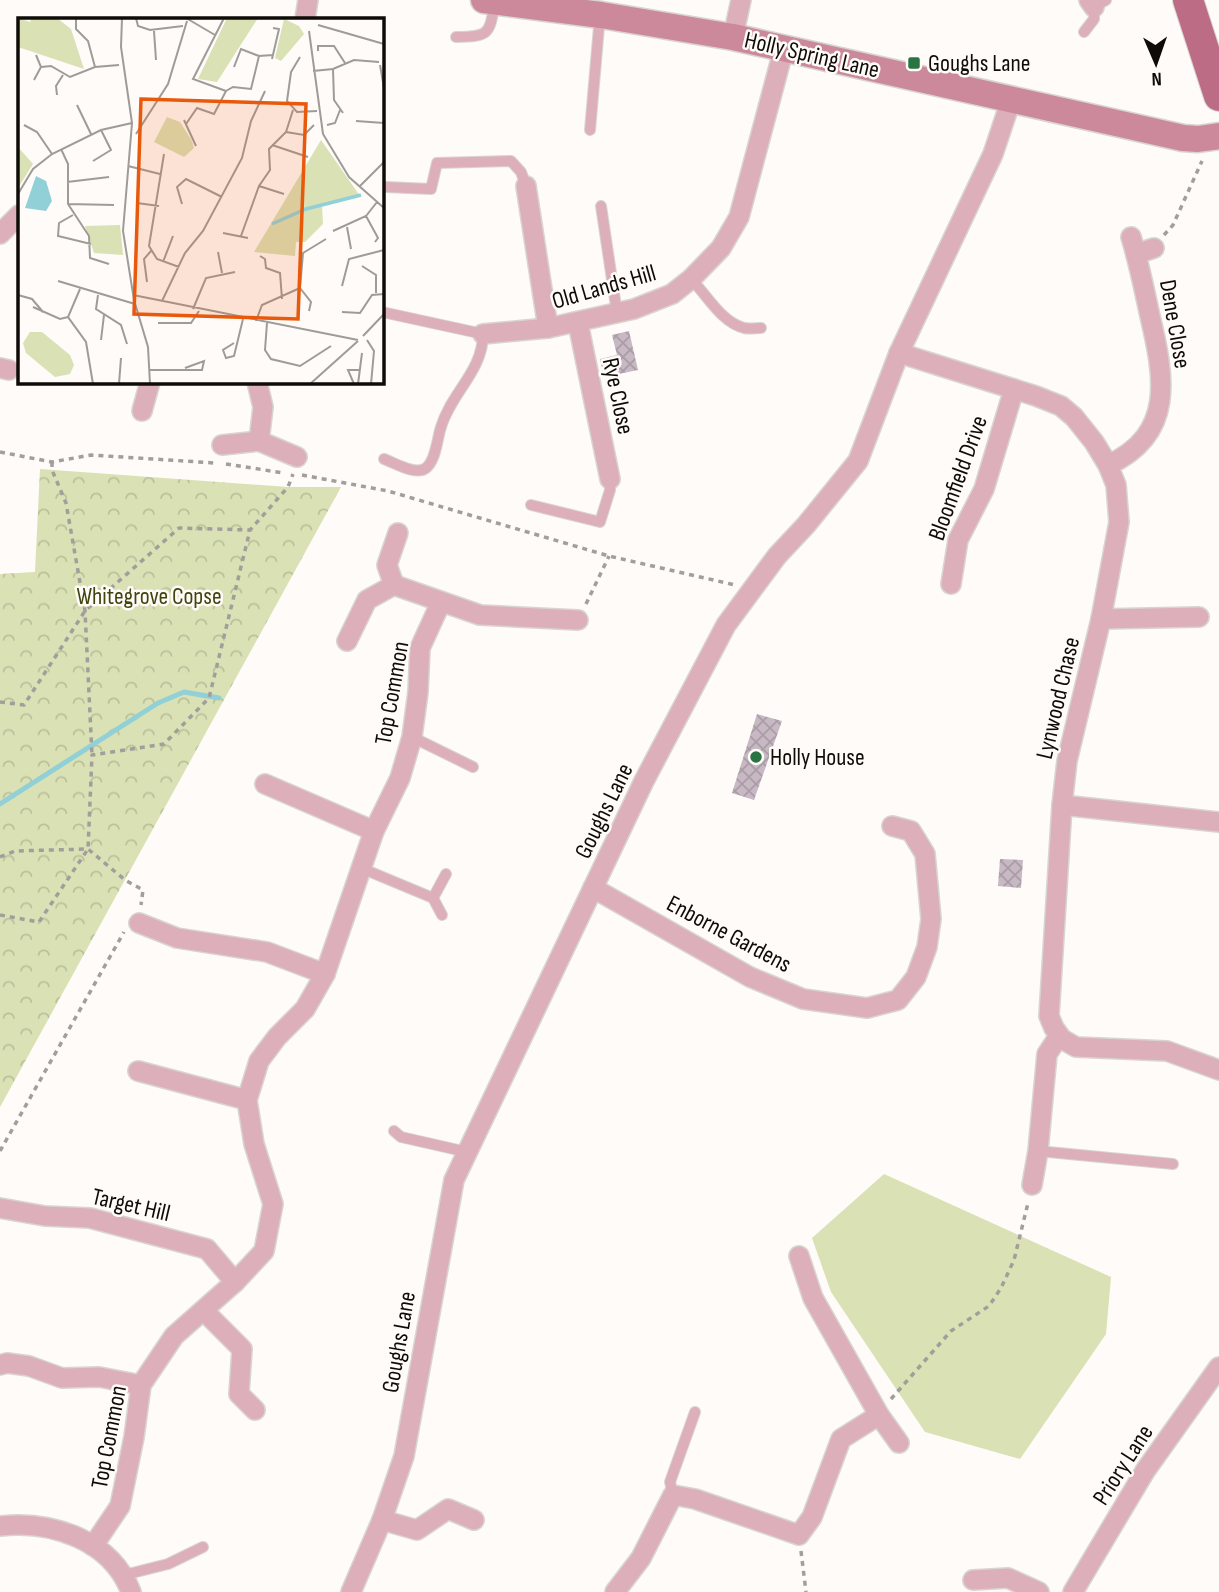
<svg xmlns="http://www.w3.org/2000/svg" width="1219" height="1592" font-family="'Sofia Sans Condensed',sans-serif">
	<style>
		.grass { fill: #dae1b5 }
		.forest { fill: url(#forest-crowns) }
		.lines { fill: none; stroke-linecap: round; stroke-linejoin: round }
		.stream { stroke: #91d0d7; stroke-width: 5 }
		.building { fill: url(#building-cross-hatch) }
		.lane-casing { stroke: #d8d5d1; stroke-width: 12 }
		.street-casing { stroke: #d8d5d1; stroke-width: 22 }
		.secondary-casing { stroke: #d8d5d1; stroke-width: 29 }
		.primary-casing { stroke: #d8d5d1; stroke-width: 32 }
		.path { stroke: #a29e9b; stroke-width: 3.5; stroke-dasharray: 5 5; stroke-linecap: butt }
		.lane { stroke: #ddafbb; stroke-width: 10 }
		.street { stroke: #ddafbb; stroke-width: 19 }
		.secondary { stroke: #cb899b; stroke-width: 26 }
		.primary { stroke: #bd6c85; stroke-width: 30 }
		.poi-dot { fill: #297442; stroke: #fefbf8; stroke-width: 2.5 }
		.labels { text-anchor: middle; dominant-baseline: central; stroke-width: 5; stroke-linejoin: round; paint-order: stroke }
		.street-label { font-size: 24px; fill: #0f0b07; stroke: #fefbf8 }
		.poi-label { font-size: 24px; fill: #0f0b07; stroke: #fefbf8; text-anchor: start }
		.park-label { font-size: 24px; fill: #3f450d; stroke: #fefbf8 }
		.inset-river { fill: none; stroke: #91d0d7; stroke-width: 3.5 }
		.inset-road { fill: none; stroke: #9e9b98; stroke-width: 2 }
		.view { fill: #e8590c; fill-opacity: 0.15; stroke: #e8590c; stroke-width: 3.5 }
		.inset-edge { fill: none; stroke: #0f0b07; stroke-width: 3.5 }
	</style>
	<defs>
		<pattern id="forest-crowns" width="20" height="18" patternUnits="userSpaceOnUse" patternTransform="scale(1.75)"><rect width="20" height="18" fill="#dae1b5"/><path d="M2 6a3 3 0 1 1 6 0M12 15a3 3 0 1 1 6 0" fill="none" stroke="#bac09a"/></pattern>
		<pattern id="building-cross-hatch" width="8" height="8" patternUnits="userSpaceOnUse" patternTransform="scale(1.75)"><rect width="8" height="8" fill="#c7b8c4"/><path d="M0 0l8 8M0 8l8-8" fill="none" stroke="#aa9da7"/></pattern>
	</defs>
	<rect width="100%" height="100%" fill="#fefbf8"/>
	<!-- grass -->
	<polygon class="grass" points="884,1174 1111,1277 1106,1334 1020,1459 925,1432 831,1292 812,1238"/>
	<!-- forest -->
	<polygon class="forest" points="40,469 288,487 341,487 0,1107 0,574 35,572"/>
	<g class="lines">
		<!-- stream -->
		<polyline class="stream" points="0,804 158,703 184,692 219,698"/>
	</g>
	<!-- building -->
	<g class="building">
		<polygon points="629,331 638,370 604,377 600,359 617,355 612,335"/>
		<polygon points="757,714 782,721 754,800 732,793"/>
		<polygon points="1000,859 1023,860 1021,888 998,886"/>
	</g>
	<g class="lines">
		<!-- lane casing -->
		<g class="lane-casing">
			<g id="lane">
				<polyline points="1084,32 1094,19 1094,7 1106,0"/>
				<path d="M 456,37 C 490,36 489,35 495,2"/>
				<polyline points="590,130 600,15"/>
				<polyline points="386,187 431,189 437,163 511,161 521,172 526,186"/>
				<polyline points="601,206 617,313"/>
				<path d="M 691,279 C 707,295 721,322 744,328 C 749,329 756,328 761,328"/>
				<path d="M 382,312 L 483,334 C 483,371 451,393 441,427 C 437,439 436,460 426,468 C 416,476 395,463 384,459"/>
				<polyline points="531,505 600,522 610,490 610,479"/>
				<polyline points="412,737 473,767"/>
				<polyline points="361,868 433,898 442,915"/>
				<polyline points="433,898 446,874"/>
				<polyline points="394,1131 401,1137 467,1152"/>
				<polyline points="1038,1151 1173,1164"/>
				<polyline points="673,1495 670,1482 695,1412"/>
				<polyline points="124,1575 168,1564 203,1547"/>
			</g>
		</g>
		<!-- street casing -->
		<g class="street-casing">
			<g id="street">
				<polyline points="1089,0 1094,7"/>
				<polyline points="305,19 308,0"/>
				<polyline points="733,37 741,0"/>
				<polyline points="526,186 548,328"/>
				<polyline points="0,234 19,215"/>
				<polyline points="1136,254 1154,248"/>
				<polyline points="578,323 610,479"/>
				<polyline points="483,334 548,328 634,309 672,294 691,279 721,248 739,217 784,48"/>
				<polyline points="899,353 1036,396 1061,406 1074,417 1094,442 1108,465 1116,485 1119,522 1101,619 1067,761 1062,805 1049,1016 1054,1028 1062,1039 1076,1047 1167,1051 1219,1070"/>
				<polyline points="0,368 9,370"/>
				<polyline points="257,382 263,407 259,441 297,457"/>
				<polyline points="142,411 150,382"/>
				<polyline points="222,445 259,441"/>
				<path d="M 1108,465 C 1176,434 1164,376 1150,316 C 1144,289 1139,263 1131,237"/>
				<polyline points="951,584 958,540 984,489 1014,389"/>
				<polyline points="394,585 387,565 398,533"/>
				<polyline points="1101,619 1199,617"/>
				<polyline points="347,641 367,600 394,585 480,615 578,620"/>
				<polyline points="265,784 374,831"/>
				<polyline points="1062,805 1219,822"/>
				<polyline points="593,888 750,977 803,999 867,1008 898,1000 916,977 927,947 931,919 925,854 911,831 892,826"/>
				<polyline points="139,923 177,938 267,952 325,974"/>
				<polyline points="138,1071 247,1100"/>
				<polyline points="1032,1185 1038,1151 1047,1054 1059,1036"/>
				<polyline points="0,1208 45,1216 90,1218 207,1249 235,1282"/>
				<polyline points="799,1256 813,1298 879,1415 899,1443"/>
				<polyline points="204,1311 242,1349 239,1394 255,1410"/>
				<polyline points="0,1365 7,1363 29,1366 62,1378 99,1377 141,1385"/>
				<polyline points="382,1520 417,1530 448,1509 474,1520"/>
				<path d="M 0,1526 C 52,1520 111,1540 131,1592"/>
				<polyline points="93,1546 120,1506 134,1437 141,1385 174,1336 235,1282 264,1251 273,1204 254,1144 247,1100 259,1061 277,1037 305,1009 325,974 374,831 400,778 412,737 418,692 420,648 441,602"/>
				<polyline points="973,1580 1008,1578 1039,1592"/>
				<polyline points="351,1592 382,1520 404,1456 454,1180 644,781 726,625 777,556 806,525 858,461 899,353 993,154 1011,100"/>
				<polyline points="615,1592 641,1558 673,1495 695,1499 799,1535 812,1517 841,1439 879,1415"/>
				<polyline points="1073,1592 1145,1471 1219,1367"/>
			</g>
		</g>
		<!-- secondary casing -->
		<g class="secondary-casing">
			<polyline id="secondary" points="484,0 601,15 733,37 1183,138 1198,139 1219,136"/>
		</g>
		<!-- primary casing -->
		<g class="primary-casing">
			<polyline id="primary" points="1188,0 1219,96"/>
		</g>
		<!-- path -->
		<g class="path">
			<polyline points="1164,235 1173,225 1202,161"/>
			<polyline points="0,452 52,462 91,455 215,463"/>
			<polyline points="52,462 52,470 66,503 85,611 92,755"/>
			<polyline points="226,464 284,473"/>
			<polyline points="302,475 388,491 609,556 735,585"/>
			<polyline points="586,604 609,556"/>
			<polyline points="0,702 24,705 85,611 179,528 250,530"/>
			<polyline points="0,857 15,851 88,849 125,880 143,890 141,905"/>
			<polyline points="0,915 39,922 88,849 92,755 164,744 209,698 250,530 288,487 293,474"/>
			<polyline points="0,1151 124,932"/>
			<polyline points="891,1399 951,1331 989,1306 1001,1288 1014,1260 1028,1203"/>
			<polyline points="801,1551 806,1592"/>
		</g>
		<!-- lane -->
		<use href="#lane" class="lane"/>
		<!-- street -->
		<use href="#street" class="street"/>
		<!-- secondary -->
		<use href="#secondary" class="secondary"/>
		<!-- primary -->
		<use href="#primary" class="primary"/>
	</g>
	<!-- markers -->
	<g class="poi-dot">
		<rect x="907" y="56" width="14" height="14" rx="3.5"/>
		<circle cx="756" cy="757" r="7"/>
	</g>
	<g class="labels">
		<!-- street labels -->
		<g class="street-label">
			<text transform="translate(812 55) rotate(13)">Holly Spring Lane</text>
			<text transform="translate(604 287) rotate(-16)">Old Lands Hill</text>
			<text transform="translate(1175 324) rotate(80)">Dene Close</text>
			<text transform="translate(618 396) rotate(78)">Rye Close</text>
			<text transform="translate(958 478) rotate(-70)">Bloomfield Drive</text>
			<text transform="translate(392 693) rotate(-80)">Top Common</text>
			<text transform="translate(1058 698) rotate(-77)">Lynwood Chase</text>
			<text transform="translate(604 811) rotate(-64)">Goughs Lane</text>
			<text transform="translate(729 934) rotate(28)">Enborne Gardens</text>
			<text transform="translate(131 1205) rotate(13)">Target Hill</text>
			<text transform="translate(399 1342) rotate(-80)">Goughs Lane</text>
			<text transform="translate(109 1437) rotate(-79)">Top Common</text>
			<text transform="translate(1123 1465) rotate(-57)">Priory Lane</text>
		</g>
		<!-- poi labels -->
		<g class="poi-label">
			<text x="928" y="63">Goughs Lane</text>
			<text x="770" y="757">Holly House</text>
		</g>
		<!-- park labels -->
		<g class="park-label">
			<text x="149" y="596">Whitegrove Copse</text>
		</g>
	</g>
	<!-- overview -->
	<g transform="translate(18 18)">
		<rect width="366" height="366" fill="#fefbf8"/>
		<path d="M 266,1 L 281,8 L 286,16 L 263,43 L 257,40 ZM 149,99 L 162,104 L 174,123 L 176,130 L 166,139 L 136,124 ZM 12,314 L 24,314 L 52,337 L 56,347 L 52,356 L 37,359 L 8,335 L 5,325 Z" fill="#dae1b5"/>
		<path d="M 0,0 L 12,4 L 14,0 L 39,0 L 53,11 L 66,51 L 0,29 ZM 303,122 L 342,178 L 304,187 L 305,206 L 287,224 L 278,224 L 277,238 L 236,234 ZM 102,207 L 105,237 L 76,235 L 67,208 Z" fill="#dae1b5"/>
		<path d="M 209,0 L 240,0 L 199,64 L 180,61 ZM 0,129 L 15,146 L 0,170 Z" fill="#dae1b5"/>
		<path d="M 18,158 L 28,163 L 34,183 L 28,193 L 7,190 Z" fill="#91d0d7"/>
		<path class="inset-river" d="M 254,206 L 288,191 L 343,177"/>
		<path class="inset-road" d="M 58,0 L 58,11 L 70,23 L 77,49M 104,0 L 103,29 L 114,105 L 105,213 L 116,282 L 130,329 L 132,366M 118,0 L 120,8 L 132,12 L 165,8M 168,0 L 197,17M 206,0 L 175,61 L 208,73M 300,7 L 366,26M 136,13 L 138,42M 291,13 L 305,116 L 331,159 L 366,190M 300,33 L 300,28 L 316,28 L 327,45M 282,39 L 273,54 L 269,83 L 279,94 L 299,93M 254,41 L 261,11 L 255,10M 362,47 L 366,70M 23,49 L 33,48 L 52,59 L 77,49 L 101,47M 216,49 L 223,31 L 241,38M 315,51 L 316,82 L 325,95M 295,53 L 315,51 L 336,42 L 361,44M 16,62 L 23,49 L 18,37M 208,73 L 215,69 L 233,71 L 241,38 L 255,37M 39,77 L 38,68 L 45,57M 59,87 L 73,116M 166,102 L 178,128M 338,103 L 366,105M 168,106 L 179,90 L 196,96 L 208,73M 6,107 L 19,114 L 34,136M 309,107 L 317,105 L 322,92M 268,114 L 286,117 L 296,107M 118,116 L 150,66 L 169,3M 254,127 L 290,139M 43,131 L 50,146 L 50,186 L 71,218 L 72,240 L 91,246M 146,136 L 131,228 L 139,241 L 161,249M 75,143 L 93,132 L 83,112M 110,148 L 142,156M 49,164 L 91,159M 241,168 L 266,176M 341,169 L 366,144M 0,176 L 15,151 L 34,136 L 83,112 L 114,105M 119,185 L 141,188M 50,186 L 96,187M 164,186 L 159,169 L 168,161 L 204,179M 55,197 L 41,205 L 40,218 L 73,226M 348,198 L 360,220 L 357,224M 329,209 L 333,231M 315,213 L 348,198 L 359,184M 205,215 L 230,220M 223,218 L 241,168 L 252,152 L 251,131 L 268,114 L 275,92M 200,234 L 204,255M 242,238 L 247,241 L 248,250 L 262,255 L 264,281M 145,244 L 155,218M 344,248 L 358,257 L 358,275M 40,263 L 117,286M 129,264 L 126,241 L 133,233M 324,268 L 331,241 L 366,232M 282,270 L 293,284 L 291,293M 62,271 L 50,299 L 68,324 L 75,366M 0,277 L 14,281 L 25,294M 80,277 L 78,291 L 103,307 L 109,326M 115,277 L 340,322M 144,283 L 167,235 L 185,213 L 224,140 L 233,103 L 247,73M 15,289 L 42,301 L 50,299M 175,291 L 188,260 L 217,254M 324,294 L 342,295 L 354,277 L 366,276M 238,303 L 244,287 L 282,270 L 285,235 L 308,221M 140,305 L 173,305 L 181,293M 249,305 L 247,332 L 253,341 L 282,348 L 313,328M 345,318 L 366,296M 83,322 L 86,297M 349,322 L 356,333 L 353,366M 216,325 L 205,332 L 208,340 L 216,338 L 225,301M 132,352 L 184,352 L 186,343 L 167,350M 101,366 L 103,340M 292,366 L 340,323M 336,366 L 330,352 L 342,352M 340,366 L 344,335"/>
		<path class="view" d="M 123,81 L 288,86 L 280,301 L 116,296 Z"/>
		<rect width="366" height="366" class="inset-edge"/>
	</g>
	<!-- north arrow -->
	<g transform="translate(1156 63) rotate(178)" stroke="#fefbf8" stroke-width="5" paint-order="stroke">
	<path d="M0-5L12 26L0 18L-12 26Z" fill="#0f0b07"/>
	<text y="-10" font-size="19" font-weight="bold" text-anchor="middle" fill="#0f0b07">N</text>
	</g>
</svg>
